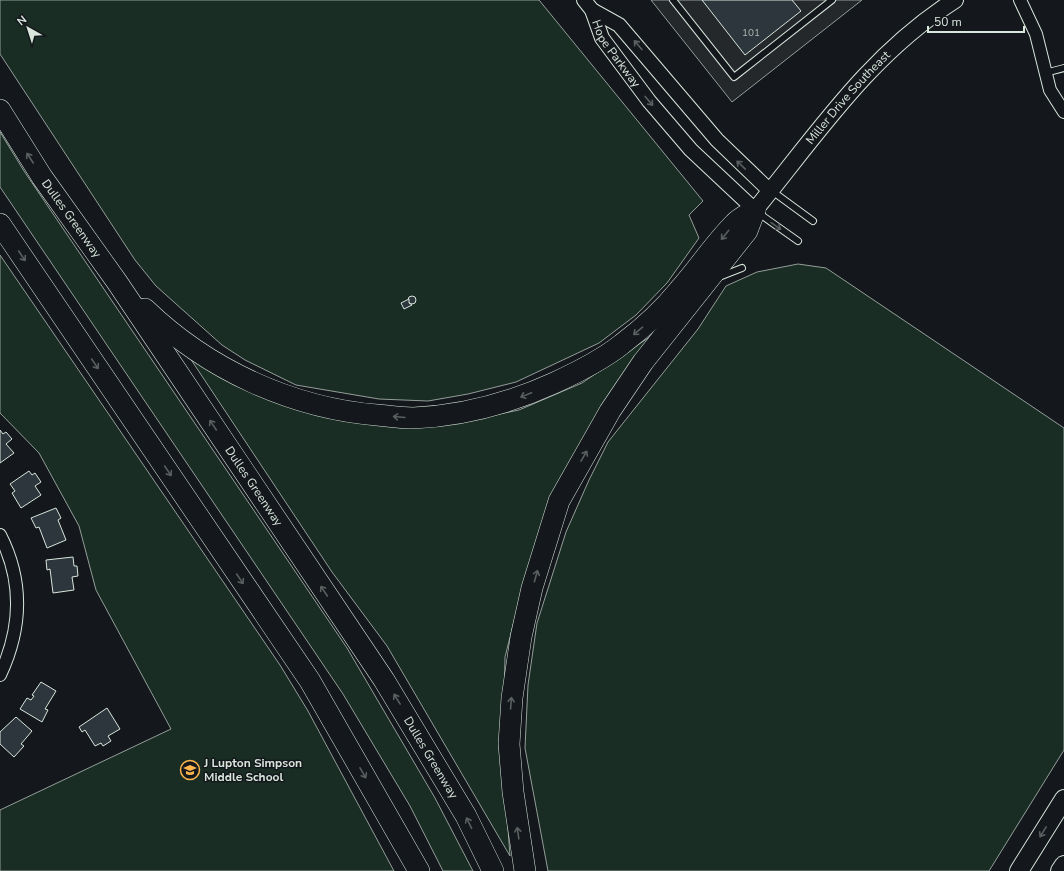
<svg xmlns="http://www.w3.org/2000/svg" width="1064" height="871" font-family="'Nunito Sans',sans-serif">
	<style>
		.green { fill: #1a2d24; stroke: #939e99 }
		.parking { fill: #24282b; stroke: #939e99 }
		.building { fill: #2c363c; stroke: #d8e6dc }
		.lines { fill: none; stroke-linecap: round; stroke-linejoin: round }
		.service-casing { stroke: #d8e6dc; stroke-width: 8 }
		.minor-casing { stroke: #d8e6dc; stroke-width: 14 }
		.tertiary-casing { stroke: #d8e6dc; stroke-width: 16 }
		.secondary-casing { stroke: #d8e6dc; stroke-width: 18 }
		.primary-casing { stroke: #d8e6dc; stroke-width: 20 }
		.motorway-casing { stroke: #d8e6dc; stroke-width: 22 }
		.service { stroke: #14181c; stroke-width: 6 }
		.minor { stroke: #14181c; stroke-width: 12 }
		.tertiary { stroke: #14181c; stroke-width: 14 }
		.secondary { stroke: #14181c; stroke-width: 16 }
		.primary { stroke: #14181c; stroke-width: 18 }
		.motorway { stroke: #14181c; stroke-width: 21 }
		.oneway { stroke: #59605f }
		.labels { text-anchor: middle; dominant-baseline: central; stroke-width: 3; stroke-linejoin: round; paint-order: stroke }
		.number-label { font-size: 10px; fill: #adbab4 }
		.street-label { font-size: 12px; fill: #d8e6dc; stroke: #14181c }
		.poi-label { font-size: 12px; font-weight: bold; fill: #d8e6dc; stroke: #14181c; text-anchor: start }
	</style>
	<rect width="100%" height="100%" fill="#14181c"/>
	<!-- green -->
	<g class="green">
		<polygon points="0,0 539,0 703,201 689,215 699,238 667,283 636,315 599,343 516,382 468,394 428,401 379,399 296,385 245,360 222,345 156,286 135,260 0,54"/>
		<polygon points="0,132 24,171 347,648 435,798 473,871 443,871 410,806 343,694 0,187"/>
		<polygon points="0,255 280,665 308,711 394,871 0,871 0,810 171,729 96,590 79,526 39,453 0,413"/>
		<polygon points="798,264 826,268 1064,428 1064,750 989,871 548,871 525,748 528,685 537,623 566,532 589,480 608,442 698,329 726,286 757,272"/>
		<polygon points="651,336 527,570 505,657 503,761 510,856 387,646 332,572 184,349 238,385 456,423 519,410 582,383"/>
	</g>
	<!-- parking -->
	<polygon class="parking" points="651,0 862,0 732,102"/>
	<!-- building -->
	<g class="building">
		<polygon points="702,0 792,0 801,11 745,55"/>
		<circle cx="412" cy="300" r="4"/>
		<polygon points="409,299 409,303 412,305 404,309 401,303"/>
		<polygon points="0,430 3,434 6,432 12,439 6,444 14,453 0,463"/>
		<polygon points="29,471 32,475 35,473 41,482 35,486 41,495 21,508 12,493 15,491 10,484"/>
		<polygon points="56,508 61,518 58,520 66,540 47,548 39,527 36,528 31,518"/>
		<polygon points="73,557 74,566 77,566 78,576 72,577 74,590 53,593 50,569 47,570 46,560"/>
		<polygon points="41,682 56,691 45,709 48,710 42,722 20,709 27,698 31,700 34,696 32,695"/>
		<polygon points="107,708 120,729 108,736 111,741 103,746 101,743 95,746 85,730 82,732 79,727"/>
		<polygon points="16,717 32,731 21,744 24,746 14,757 0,744 0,732"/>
	</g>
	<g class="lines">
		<!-- service casing -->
		<g class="service-casing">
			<g id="service">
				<polyline points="673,0 734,77 832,0"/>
				<polyline points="1045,73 1064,68"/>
				<polyline points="772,191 813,221"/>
				<polyline points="757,212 798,241"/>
				<polyline points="719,277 742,268"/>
			</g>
		</g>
		<!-- minor casing -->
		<g class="minor-casing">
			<g id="minor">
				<polyline points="1020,0 1036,34 1050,90 1064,112"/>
				<path d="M 0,535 C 24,582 22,628 0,675"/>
			</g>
		</g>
		<!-- tertiary casing -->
		<g class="tertiary-casing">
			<g id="tertiary">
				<path id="s1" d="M 584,0 L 592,10 L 602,38 L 649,101 L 691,150 L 755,210"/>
				<polyline points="592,10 619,25 717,140 770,191"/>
			</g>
		</g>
		<!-- secondary casing -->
		<g class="secondary-casing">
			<g id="secondary">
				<path id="s2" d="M 755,210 C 818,133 869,55 955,0"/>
			</g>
		</g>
		<!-- primary casing -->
		<g class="primary-casing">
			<g id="primary">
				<polyline points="1019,871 1064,799"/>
				<polyline points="1060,871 1064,865"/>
			</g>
		</g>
		<!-- motorway casing -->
		<g class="motorway-casing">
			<g id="motorway">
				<path id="s3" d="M 0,110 L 42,177 L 117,282 L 384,680 L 466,816 L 493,871"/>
				<polyline points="0,224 310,681 419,871"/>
				<path d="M 145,309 C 207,369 291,408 377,415 C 389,416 401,418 413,418 C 462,416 510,403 554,383 C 578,372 602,360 622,344 C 643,328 663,310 679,290 C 698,269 714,244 734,224 C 739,218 748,214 755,210"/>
				<polyline points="525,871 513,792 509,744 512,698 521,637 532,588 559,501 610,411 643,362 747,231 755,210"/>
			</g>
		</g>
		<!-- service -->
		<use href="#service" class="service"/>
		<!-- minor -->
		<use href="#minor" class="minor"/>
		<!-- tertiary -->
		<use href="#tertiary" class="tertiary"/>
		<!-- secondary -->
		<use href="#secondary" class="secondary"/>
		<!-- primary -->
		<use href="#primary" class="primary"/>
		<!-- motorway -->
		<use href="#motorway" class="motorway"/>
	</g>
	<!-- one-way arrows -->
	<defs><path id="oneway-shaft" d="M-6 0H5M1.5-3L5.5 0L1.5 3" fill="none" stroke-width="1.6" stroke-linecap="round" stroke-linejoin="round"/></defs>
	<g class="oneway">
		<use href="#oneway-shaft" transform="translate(638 45) rotate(-131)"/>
		<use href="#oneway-shaft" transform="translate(649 101) rotate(50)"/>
		<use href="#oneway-shaft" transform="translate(30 158) rotate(-123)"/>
		<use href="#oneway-shaft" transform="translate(741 165) rotate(-136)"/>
		<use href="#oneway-shaft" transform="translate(776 226) rotate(35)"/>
		<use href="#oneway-shaft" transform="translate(725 235) rotate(129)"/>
		<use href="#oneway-shaft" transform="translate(22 256) rotate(56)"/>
		<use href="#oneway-shaft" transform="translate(638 331) rotate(140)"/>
		<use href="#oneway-shaft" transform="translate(95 364) rotate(56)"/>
		<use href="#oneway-shaft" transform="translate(526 395) rotate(158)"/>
		<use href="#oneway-shaft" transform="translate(399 417) rotate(-175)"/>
		<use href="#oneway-shaft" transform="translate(213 425) rotate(-124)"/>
		<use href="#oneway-shaft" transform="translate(584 456) rotate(-60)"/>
		<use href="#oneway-shaft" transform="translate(168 471) rotate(56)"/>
		<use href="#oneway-shaft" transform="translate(536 576) rotate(-74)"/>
		<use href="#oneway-shaft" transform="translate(240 579) rotate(56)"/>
		<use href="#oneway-shaft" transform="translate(324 591) rotate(-124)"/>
		<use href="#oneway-shaft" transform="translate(397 699) rotate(-122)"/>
		<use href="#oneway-shaft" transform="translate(511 703) rotate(-86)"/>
		<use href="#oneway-shaft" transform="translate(363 773) rotate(60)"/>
		<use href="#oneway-shaft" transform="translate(469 823) rotate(-116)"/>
		<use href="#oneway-shaft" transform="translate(1043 832) rotate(122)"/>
		<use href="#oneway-shaft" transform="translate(518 833) rotate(-98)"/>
	</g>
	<!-- icons -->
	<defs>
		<g id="school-ring" transform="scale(1)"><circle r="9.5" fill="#14181c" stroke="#ffb74d" stroke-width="1.5"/><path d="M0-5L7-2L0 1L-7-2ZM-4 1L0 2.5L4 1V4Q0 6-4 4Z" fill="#ffb74d"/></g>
	</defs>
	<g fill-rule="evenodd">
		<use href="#school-ring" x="190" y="770"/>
	</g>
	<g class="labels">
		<!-- number labels -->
		<g class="number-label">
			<text x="751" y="33">101</text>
		</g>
		<!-- street labels -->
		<g class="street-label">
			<text stroke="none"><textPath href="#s1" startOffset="63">Hope Parkway</textPath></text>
			<text stroke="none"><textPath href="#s2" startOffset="146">Miller Drive Southeast</textPath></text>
			<text stroke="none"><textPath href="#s3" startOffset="130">Dulles Greenway</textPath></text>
			<text stroke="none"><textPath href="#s3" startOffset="454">Dulles Greenway</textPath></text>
			<text stroke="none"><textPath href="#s3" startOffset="778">Dulles Greenway</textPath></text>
		</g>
		<!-- poi labels -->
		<g class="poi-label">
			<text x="204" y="763">J Lupton Simpson<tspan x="204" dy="14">Middle School</tspan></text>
		</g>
	</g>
	<!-- north arrow -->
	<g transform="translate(28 28) rotate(321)" stroke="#14181c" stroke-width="3" paint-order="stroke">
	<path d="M0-3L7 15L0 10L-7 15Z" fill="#d8e6dc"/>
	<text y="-6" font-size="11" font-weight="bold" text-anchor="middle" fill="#d8e6dc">N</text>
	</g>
	<!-- scale -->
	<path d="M928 26v6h96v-6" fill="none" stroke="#d8e6dc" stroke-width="2"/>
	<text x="934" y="26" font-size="12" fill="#d8e6dc" stroke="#14181c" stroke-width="3" paint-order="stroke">50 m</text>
</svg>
